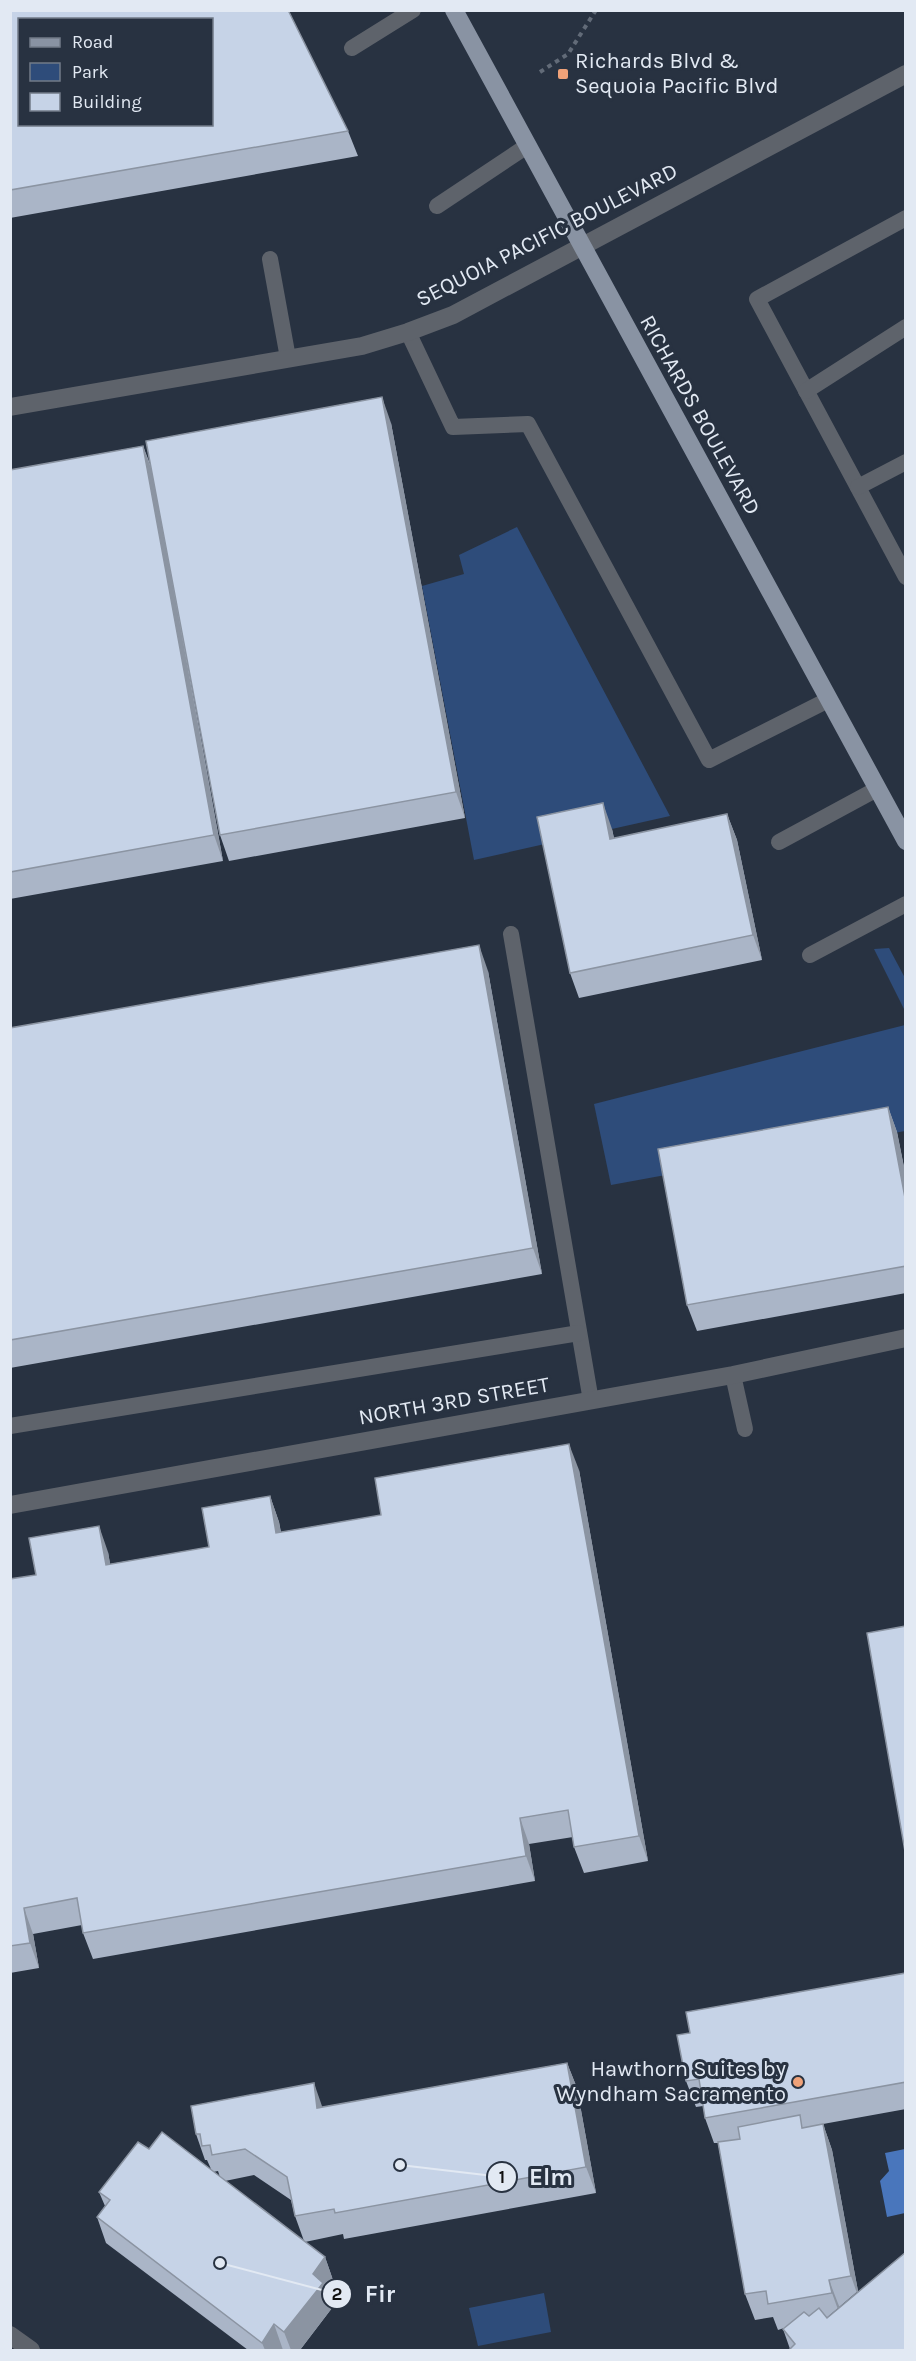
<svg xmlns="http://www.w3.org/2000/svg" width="916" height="2361" font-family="Karla,sans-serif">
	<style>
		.green { fill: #2e4c7a }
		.water { fill: #4976bc }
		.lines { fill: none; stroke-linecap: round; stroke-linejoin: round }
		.path { stroke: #626b78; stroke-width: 4; stroke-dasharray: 4.5 4.5; stroke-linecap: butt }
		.lane { stroke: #5e636b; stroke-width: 16 }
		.street { stroke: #5e636b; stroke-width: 18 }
		.primary { stroke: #8993a3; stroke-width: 18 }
		.wall { fill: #aab5c7; fill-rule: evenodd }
		.shaded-wall { fill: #8b94a2 }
		.building { fill: #c6d3e7; stroke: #8b94a2; stroke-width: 1.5; fill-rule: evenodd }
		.poi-dot { fill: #f0a279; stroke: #283241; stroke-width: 2 }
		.labels { text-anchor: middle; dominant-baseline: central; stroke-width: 6; stroke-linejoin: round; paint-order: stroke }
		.poi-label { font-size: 22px; fill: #e2e9f3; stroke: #283241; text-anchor: start }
		.street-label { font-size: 22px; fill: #e2e9f3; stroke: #283241 }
		.leader { fill: none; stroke: #e2e9f3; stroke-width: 2 }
		.callout-dot { fill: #e2e9f3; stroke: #283241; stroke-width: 2 }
		.mark-label { font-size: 18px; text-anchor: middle; font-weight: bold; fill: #111 }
		.callout-label { font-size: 24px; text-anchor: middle; font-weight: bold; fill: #e2e9f3; stroke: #283241; stroke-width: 6; stroke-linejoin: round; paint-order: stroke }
	</style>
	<rect width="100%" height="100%" fill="#283241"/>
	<!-- green -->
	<g class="green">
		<polygon points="517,527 670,816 474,860 422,586 464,574 459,555"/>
		<polygon points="889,948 905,978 905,1011 874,949"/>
		<polygon points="905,1025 905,1131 611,1185 594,1104"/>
		<polygon points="544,2293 551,2332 478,2346 469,2308"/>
	</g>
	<!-- water -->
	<polygon class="water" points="905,2149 905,2213 887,2217 880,2181 889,2171 885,2153"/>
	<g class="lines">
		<!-- path -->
		<polyline class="path" points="540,72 568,54 596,10"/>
		<!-- lane -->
		<g class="lane">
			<polyline points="352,48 413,10"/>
			<polyline points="437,206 527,146"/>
			<polyline points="906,218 757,299 906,577"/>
			<polyline points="270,259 288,358"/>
			<polyline points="408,332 453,427 528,424 709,760 828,700"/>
			<polyline points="806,391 906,327"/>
			<polyline points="858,487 906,462"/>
			<polyline points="779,842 877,789"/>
			<polyline points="511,934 591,1401"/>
			<polyline points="810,955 906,904"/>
			<polyline points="733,1375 745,1429"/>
			<polyline points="10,1426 579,1333"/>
		</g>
		<!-- street -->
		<g class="street">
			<polyline points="10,407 362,346 408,332 453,315 906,74"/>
			<polyline points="10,1505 733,1375 906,1338"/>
			<polyline points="10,2335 31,2350"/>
		</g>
		<!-- primary -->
		<polyline class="primary" points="454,10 906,841"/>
	</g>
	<!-- wall -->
	<g class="wall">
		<polygon points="10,10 348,131 358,156 10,218"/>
		<polygon points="391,423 465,818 229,861 220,835 169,560 223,861 10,899 10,470 143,446 152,469"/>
		<polygon points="727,814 737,840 762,960 579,998 570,973 612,829 614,838"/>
		<polygon points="488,971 542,1274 10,1368 10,1028"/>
		<polygon points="888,1107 897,1132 906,1177 906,1293 697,1331 687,1305"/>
		<polygon points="579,1470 648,1861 584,1873 574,1847 573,1837 529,1844 535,1881 93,1959 83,1933 82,1925 33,1934 39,1968 10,1973 10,1579 36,1575 108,1552 110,1564 209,1547 270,1496 279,1522 281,1532 381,1515"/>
		<polygon points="906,1973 906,2109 823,2124 832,2150 858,2291 790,2349 783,2329 784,2328 778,2330 773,2317 755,2320 745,2294 718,2143 714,2143 705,2118 703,2106 696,2107 686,2081 690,2033"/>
		<path d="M 567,2063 L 577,2088 L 596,2193 L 344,2239 L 343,2234 L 305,2242 L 325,2257 L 334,2283 L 327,2293 L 332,2308 L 300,2350 L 248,2350 L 106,2243 L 97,2217 L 105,2206 L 99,2192 L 149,2149 L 211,2169 L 207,2160 L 205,2160 L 196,2134 L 322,2107 ZM 218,2171 L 220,2177 L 213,2172 ZM 254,2175 L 291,2200 L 295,2216 L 304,2241 L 225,2181 Z"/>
	</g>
	<!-- shaded-wall -->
	<g class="shaded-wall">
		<polygon points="382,397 391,423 465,818 456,792"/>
		<polygon points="143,446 152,471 223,861 214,835"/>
		<polygon points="603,803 612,829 619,864 610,839"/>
		<polygon points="727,814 737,840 762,960 753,935"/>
		<polygon points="479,945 488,971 542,1274 533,1248"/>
		<polygon points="888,1107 897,1132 906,1177 906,1203"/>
		<polygon points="569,1444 579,1470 648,1861 639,1836"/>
		<polygon points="270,1496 279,1522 285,1559 276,1533"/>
		<polygon points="99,1526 108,1552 115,1591 106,1565"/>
		<polygon points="520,1818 529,1844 535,1881 526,1856"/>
		<polygon points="24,1908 33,1934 39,1968 30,1943"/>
		<polygon points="567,2063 577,2088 596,2193 586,2167"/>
		<polygon points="314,2083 323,2109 317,2108"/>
		<polygon points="823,2124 832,2150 860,2302 851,2276"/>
		<polygon points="325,2257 334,2283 327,2293 332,2308 300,2350 291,2350 284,2332 313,2274"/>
		<polygon points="829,2280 839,2306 841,2318 832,2293"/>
		<polygon points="274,2324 283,2350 265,2350 262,2343"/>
	</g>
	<!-- building -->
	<g class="building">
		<path d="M 10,10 L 288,10 L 348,131 L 10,190 ZM 20,20 L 212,20 L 212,124 L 20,124 Z"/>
		<polygon points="382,397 456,792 220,835 146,441"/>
		<polygon points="143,446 214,835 10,872 10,470"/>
		<polygon points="603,803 610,839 727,814 753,935 570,973 537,817"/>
		<polygon points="479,945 533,1248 10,1340 10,1028"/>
		<polygon points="888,1107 906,1203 906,1266 687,1305 658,1149"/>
		<polygon points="569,1444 639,1836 574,1847 568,1810 520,1818 526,1856 83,1933 77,1898 24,1908 30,1943 10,1946 10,1579 36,1575 29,1538 99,1526 106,1565 209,1547 202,1508 270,1496 276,1533 381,1515 375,1478"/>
		<polygon points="906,1626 906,1857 867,1633"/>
		<polygon points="906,1973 906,2082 705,2118 699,2079 686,2081 677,2035 690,2033 686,2012"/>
		<polygon points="567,2063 586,2167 335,2213 334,2209 295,2216 287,2177 245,2149 212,2155 210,2145 202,2146 200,2134 196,2134 191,2106 314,2083 317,2108"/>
		<polygon points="800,2115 802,2128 823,2124 851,2276 829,2280 832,2293 768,2304 766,2291 745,2294 718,2142 740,2139 738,2127"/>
		<polygon points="162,2132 325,2257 313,2274 323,2283 284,2332 274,2324 262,2343 97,2217 110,2200 99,2192 138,2142 149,2149"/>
		<polygon points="906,2252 906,2350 789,2350 795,2344 783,2329 804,2312 809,2316 819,2308 827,2318"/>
	</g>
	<!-- markers -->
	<g class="poi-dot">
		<rect x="557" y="68" width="12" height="12" rx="3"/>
		<circle cx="798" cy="2082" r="6"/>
	</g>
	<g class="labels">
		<!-- poi labels -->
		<g class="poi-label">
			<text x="575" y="61">Richards Blvd &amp;<tspan x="575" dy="25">Sequoia Pacific Blvd</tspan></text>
			<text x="786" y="2069" text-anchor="end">Hawthorn Suites by<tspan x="786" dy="25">Wyndham Sacramento</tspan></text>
		</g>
		<!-- street labels -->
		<g class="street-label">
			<text transform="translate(547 235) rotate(-27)">SEQUOIA PACIFIC BOULEVARD</text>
			<text transform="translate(700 415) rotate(61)">RICHARDS BOULEVARD</text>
			<text transform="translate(454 1401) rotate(-10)">NORTH 3RD STREET</text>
		</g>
	</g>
	<!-- callouts -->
	<path class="leader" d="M400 2165L502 2177M220 2263L337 2294"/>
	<g class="callout-dot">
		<circle cx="400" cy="2165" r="6"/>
		<circle cx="220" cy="2263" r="6"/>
		<circle cx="502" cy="2177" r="15"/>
		<circle cx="337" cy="2294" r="15"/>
	</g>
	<g class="mark-label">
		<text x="502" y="2183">1</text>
		<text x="337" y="2300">2</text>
	</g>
	<g class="callout-label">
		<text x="551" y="2185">Elm</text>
		<text x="380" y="2302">Fir</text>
	</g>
	<!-- border -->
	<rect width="916" height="2361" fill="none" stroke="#e2e9f3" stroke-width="24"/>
	<!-- legend -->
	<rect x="18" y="18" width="195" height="108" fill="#283241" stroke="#727b88" stroke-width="1.5"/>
	<rect x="30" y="38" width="30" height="9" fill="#8993a3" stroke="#727b88" stroke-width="1.5"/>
	<text x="72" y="48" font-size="18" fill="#e2e9f3">Road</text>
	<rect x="30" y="63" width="30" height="18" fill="#2e4c7a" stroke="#727b88" stroke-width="1.5"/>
	<text x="72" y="78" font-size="18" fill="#e2e9f3">Park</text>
	<rect x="30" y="93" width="30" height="18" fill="#c6d3e7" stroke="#727b88" stroke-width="1.5"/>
	<text x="72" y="108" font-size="18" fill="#e2e9f3">Building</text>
</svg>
